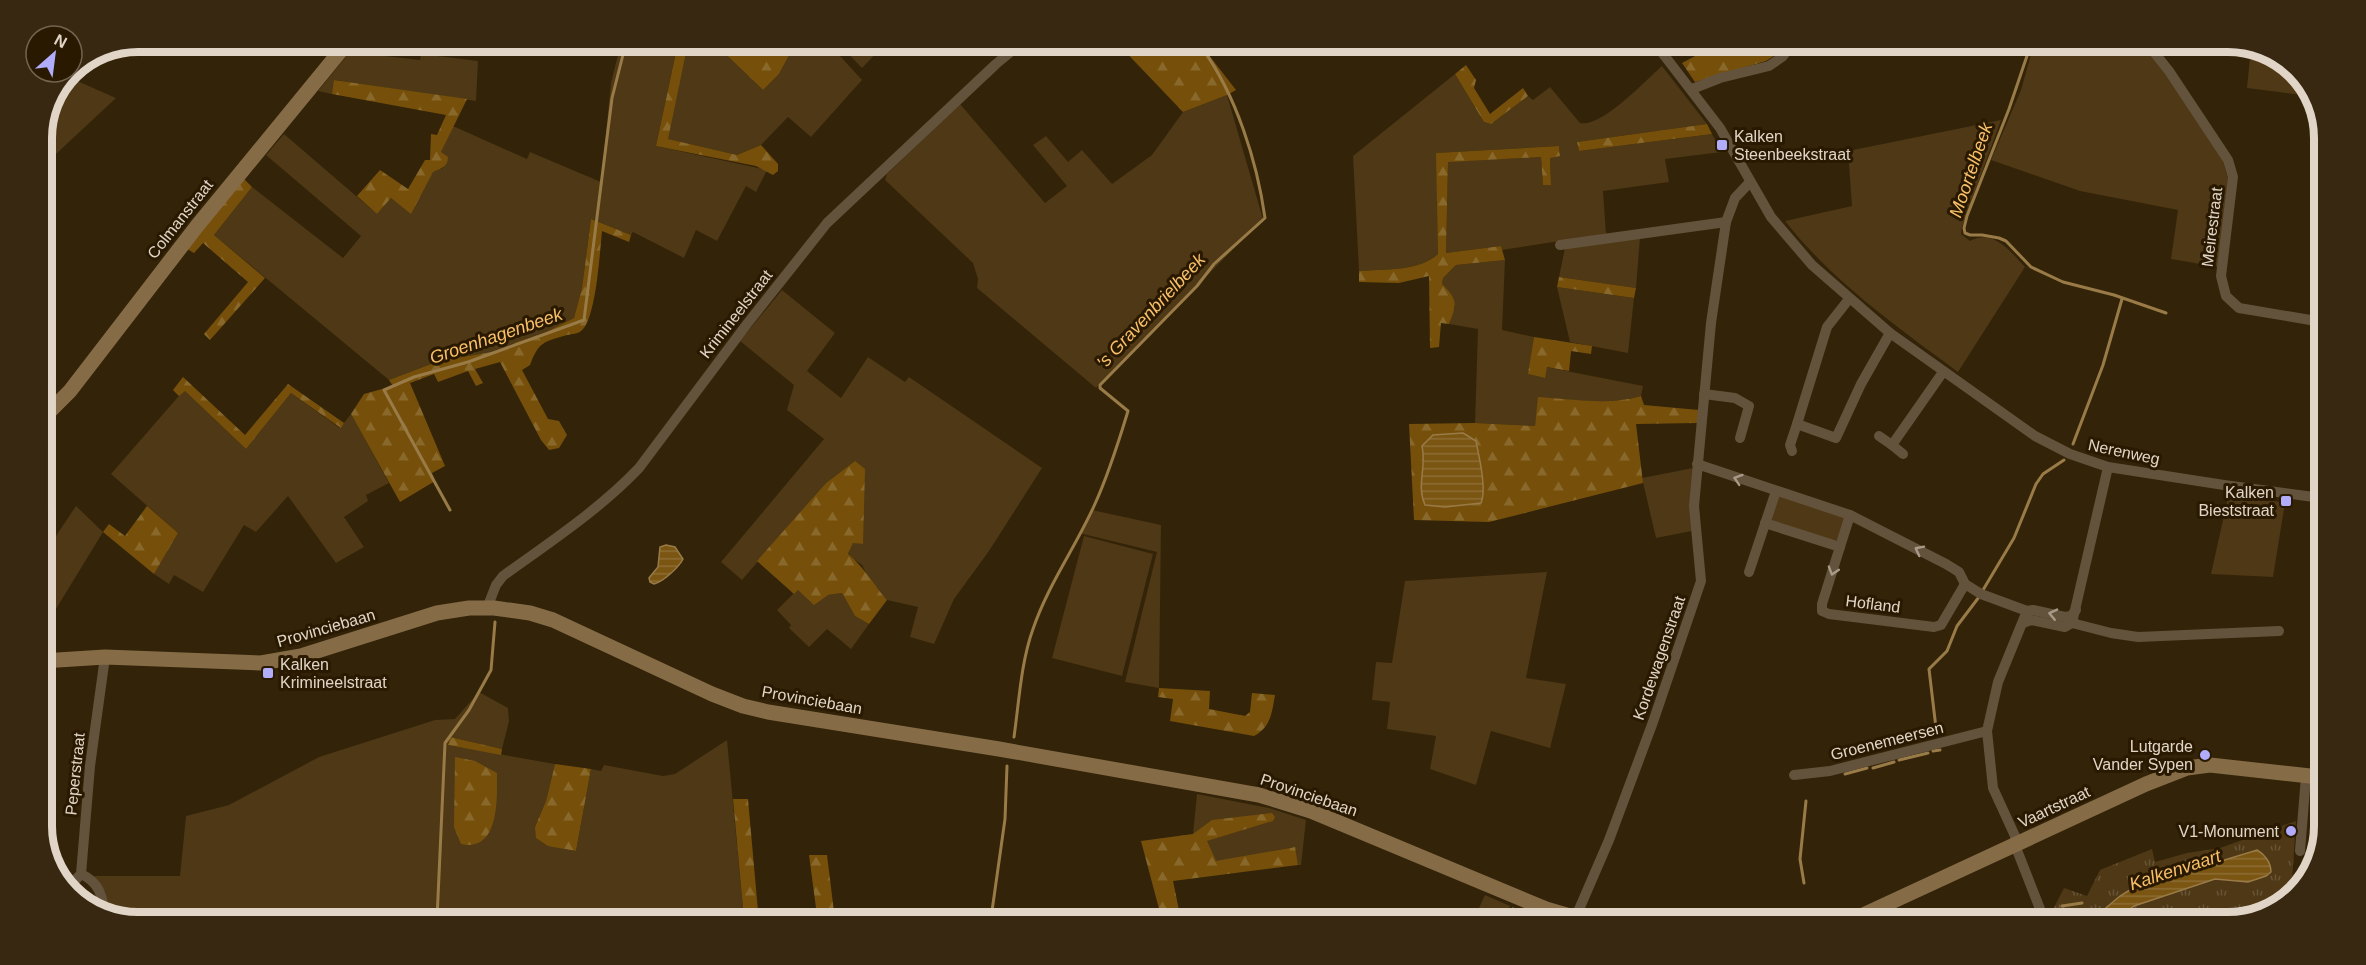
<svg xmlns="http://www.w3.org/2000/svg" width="2366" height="965" font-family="Helvetica,sans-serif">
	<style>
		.grass { fill: #4e3815 }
		.forest { fill: url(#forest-firs) }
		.park { fill: url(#park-tufts) }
		.water { fill: url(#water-rules); stroke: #997b48; stroke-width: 1.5 }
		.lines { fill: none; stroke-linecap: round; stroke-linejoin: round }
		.stream { stroke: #997b48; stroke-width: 3 }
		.minor { stroke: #64533c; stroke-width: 10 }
		.secondary { stroke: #866c46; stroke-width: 15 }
		.oneway { stroke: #a89a88 }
		.poi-dot { fill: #b1adfa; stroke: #291901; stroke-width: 2 }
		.labels { text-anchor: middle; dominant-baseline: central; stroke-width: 6; stroke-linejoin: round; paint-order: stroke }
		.poi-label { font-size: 16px; fill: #e0d5c6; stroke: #291901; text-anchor: end }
		.street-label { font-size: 16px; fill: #e0d5c6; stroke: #291901 }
		.water-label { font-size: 18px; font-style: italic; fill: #f9c069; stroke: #291901 }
		.rim { fill: none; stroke: #e0d5c6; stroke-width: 8 }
	</style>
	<defs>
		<pattern id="forest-firs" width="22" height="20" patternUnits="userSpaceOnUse" patternTransform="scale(1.5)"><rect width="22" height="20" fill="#76500a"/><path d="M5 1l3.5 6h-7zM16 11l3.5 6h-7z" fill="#89682c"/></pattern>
		<pattern id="park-tufts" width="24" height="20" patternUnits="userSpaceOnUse" patternTransform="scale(1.5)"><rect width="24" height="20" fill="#4e3815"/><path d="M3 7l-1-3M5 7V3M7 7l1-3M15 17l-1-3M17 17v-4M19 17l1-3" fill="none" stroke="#675436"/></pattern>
		<pattern id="water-rules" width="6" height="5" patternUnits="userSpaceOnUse" patternTransform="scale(1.5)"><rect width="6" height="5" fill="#7b5512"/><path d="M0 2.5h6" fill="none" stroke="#8d6d33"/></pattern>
	</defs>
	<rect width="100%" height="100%" fill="#332308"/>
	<!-- grass -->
	<g class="grass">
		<polygon points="621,43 678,43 656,146 767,170 756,192 746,186 717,241 696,230 684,258 633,232 631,235 591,219 582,288 574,318 542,334 516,342 503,350 439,361 389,380 214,235 252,187 343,258 361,236 266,155 284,134 377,214 391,198 411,213 433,171 443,168 441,152 453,126 527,159 530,152 601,182 611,83"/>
		<polygon points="688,43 714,43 763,90 779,74 795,44 829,44 862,80 811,137 788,117 761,145 737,155 667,139"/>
		<polygon points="839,44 885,44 862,68"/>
		<polygon points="2033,47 2147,47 2222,157 2228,179 2218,267 2171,259 2178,210 2080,191 1991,160 2021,90"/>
		<polygon points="2251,47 2259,47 2304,79 2310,96 2247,88"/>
		<polygon points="350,52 420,60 421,54 478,61 476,101 335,80 332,94 318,91"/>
		<path d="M 1662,66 L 1707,124 L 1577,142 L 1579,151 L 1712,134 L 1722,152 L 1665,159 L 1669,182 L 1603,191 L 1606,234 L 1502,250 L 1501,246 L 1446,253 L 1448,161 L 1541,157 L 1543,185 L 1551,184 L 1550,157 L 1560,155 L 1559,146 L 1437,153 L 1438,254 C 1419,272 1383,269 1359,271 L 1353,156 L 1455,74 L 1484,122 L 1491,124 L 1528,96 L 1533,100 L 1550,87 L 1580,123 C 1601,128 1645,81 1662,66 Z"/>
		<polygon points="68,77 116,98 42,167 42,133"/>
		<polygon points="1227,95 1263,219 1096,388 977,288 978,279 973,263 885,180 887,174 960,104 1045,203 1067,186 1033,145 1046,136 1068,162 1082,150 1112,184 1152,155 1183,112"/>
		<path d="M 2001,120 L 1962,227 L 1961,234 L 1970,241 C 1993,228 2011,252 2025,267 L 1958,372 C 1896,326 1833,282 1785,221 L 1852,206 L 1848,151 Z"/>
		<polygon points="1640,238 1636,288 1559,277 1565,248"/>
		<path d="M 1505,260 L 1502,330 L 1534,337 L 1529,374 L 1544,378 L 1546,367 L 1643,386 L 1641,396 C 1608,406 1573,399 1539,398 L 1535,426 L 1475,423 L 1478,329 L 1449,324 L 1455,307 L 1442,284 L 1443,278 L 1456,265 Z"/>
		<polygon points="1557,287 1634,298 1628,353 1570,342"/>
		<polygon points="782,290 835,333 807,371 841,398 868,357 905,382 909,377 1042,468 989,551 954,599 934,644 910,637 918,607 887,600 869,579 862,565 848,555 853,542 862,544 855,461 826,483 742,580 721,562 824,439 787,410 794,385 740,341"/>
		<polygon points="184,390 246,449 291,393 340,428 351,414 389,483 366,495 368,501 344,517 364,547 336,563 288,496 256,532 244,525 203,592 174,575 169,584 154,574 178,533 111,474"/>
		<polygon points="1693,468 1692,531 1656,538 1642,478"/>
		<polygon points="2229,493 2285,503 2273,577 2211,574"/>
		<polygon points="1779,496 1844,516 1845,520 1838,540 1832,541 1774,521 1771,519"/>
		<polygon points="76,506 103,532 48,622 46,647 42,647 42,557"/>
		<polygon points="1092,510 1161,525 1159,688 1125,682 1157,552 1079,533"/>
		<polygon points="1084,536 1153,554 1122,676 1052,658"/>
		<polygon points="1547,572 1526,678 1566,684 1550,748 1491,731 1476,785 1430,769 1436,736 1387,729 1390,702 1372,700 1376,662 1392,663 1405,581"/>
		<polygon points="797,590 828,595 842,593 855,616 869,624 851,649 827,629 809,647 789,628 791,625 777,610"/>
		<polygon points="479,692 508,708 509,721 502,749 450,737 448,745 555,764 546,801 535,827 564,849 576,851 591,769 601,771 604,765 663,776 675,774 727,740 744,919 110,918 105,892 94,876 180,876 186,816 229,805 319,757 435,720 455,719"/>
		<polygon points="1197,794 1269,808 1306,820 1301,865 1298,865 1294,847 1216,862 1206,841 1273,821 1193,834"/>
		<polygon points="1485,895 1510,906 1504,921 1473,921"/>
	</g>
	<!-- forest -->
	<g class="forest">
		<polygon points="678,43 688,43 668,139 737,155 761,145 778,164 778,171 773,175 756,166 656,146"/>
		<polygon points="714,43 795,44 779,74 763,90"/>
		<polygon points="1118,44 1201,45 1236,90 1227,95 1183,112"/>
		<polygon points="1714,46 1778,46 1780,52 1766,61 1695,82 1682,63"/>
		<polygon points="1466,65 1476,80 1474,88 1490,114 1523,88 1528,96 1491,124 1484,122 1455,74"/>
		<path d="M 334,80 L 467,99 L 441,152 L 448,157 C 448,167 441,168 433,172 L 411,214 L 391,198 L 377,214 L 357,196 L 380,170 L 408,189 L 425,160 L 430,160 L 431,134 L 437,135 L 446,115 L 332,94 Z"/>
		<polygon points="1707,124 1712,134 1579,151 1577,142"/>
		<path d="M 1559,146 L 1560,156 L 1550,158 L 1551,185 L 1543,185 L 1541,157 L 1448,162 L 1446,253 L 1501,246 L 1505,260 L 1456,265 L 1443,278 L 1442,284 C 1458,300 1457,304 1449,324 L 1441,323 L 1439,347 L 1430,348 L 1429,276 L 1399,283 L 1359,282 L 1359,271 C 1383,269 1419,272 1438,254 L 1436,153 Z"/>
		<polygon points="244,179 252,187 214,235 265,278 210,340 204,334 248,282 203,243 194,253 187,249"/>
		<path d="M 591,219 L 631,235 L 629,242 L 602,231 C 600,250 596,321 581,331 C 578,334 571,334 567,335 C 544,342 539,341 530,365 L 522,370 L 548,419 L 559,421 L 567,435 L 559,448 L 549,450 L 541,440 L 500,362 L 475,369 L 483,383 L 476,386 L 468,371 L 438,382 L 434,374 L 410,383 L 445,466 L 432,473 L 435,481 L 400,502 L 351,414 L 364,394 L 393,386 L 389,380 L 439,361 L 503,350 L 516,342 L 542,334 L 574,318 L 582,288 Z"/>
		<polygon points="1559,277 1636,288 1634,298 1557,287"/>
		<polygon points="1534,337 1592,346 1591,354 1571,351 1569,371 1547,367 1545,378 1528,374"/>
		<polygon points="183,377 245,435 288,384 344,423 341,428 291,393 246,449 185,391 179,396 173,390"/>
		<path d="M 1641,396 L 1644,405 L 1699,410 L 1698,423 L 1636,424 L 1643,483 L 1489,522 L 1414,520 L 1409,424 L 1475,423 L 1535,426 L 1538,397 C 1573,399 1608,406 1641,396 Z"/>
		<path d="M 855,461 L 865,469 L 863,544 L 853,543 L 848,554 C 864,567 873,584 887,600 L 869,624 L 855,616 L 842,593 L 828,595 L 814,605 L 798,590 L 794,594 L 757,561 L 826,483 Z"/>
		<polygon points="147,506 178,533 154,574 103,532 109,524 125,536"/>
		<path d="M 1159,688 L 1210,691 L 1209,709 L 1245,716 L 1250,712 L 1252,693 L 1275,695 C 1272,712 1271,727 1254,736 L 1170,721 L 1173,699 L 1158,697 Z"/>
		<polygon points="450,737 502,749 501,755 448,745"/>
		<path d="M 455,757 L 475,761 L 497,773 C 497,797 500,853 461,844 L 454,827 Z"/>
		<polygon points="555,764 591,769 576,851 548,846 536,838 535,827 546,801"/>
		<polygon points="733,799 748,799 758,911 816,908 809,855 827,855 835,920 744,919"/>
		<polygon points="1272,813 1275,817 1273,821 1207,841 1216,861 1295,847 1298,865 1173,881 1181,920 1162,920 1141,841 1193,834 1212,820"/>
	</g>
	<!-- park -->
	<polygon class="park" points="2296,821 2291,896 2286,903 2228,923 2046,923 2064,888 2087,896 2100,870 2152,849 2155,862 2187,853 2220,848"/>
	<!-- water -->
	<g class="water">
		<path d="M 1463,433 L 1476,441 C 1479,457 1487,489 1481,503 L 1445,507 L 1425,505 C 1416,485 1427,467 1422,446 L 1433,435 Z"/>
		<path d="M 666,545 L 675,547 L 683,559 C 679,567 663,582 654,584 L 650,582 L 649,578 L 658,567 L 660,547 Z"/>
		<path d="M 2257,850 C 2264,854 2271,862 2271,872 L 2266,876 L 2248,882 L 2215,879 L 2134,906 L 2113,923 L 2088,923 L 2120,896 L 2133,888 Z"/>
	</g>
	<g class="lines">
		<!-- stream -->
		<g class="stream">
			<polyline points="2030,47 2009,109 1967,216 1964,228 1965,233 1970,235 1982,235 1999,238 2006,241 2031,267 2063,282 2114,295 2166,313"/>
			<polyline points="2073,444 2103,365 2122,299"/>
			<polyline points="450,510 384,390 414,377 468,362 584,320 612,98 626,43"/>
			<polyline points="1983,590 2014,538 2036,484 2043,474 2064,460"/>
			<polyline points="1936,728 1929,669 1947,651 1957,626 1979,597"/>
			<path d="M 1014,737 C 1019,702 1021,662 1033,629 C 1048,585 1075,548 1094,506 C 1108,476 1118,444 1128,411 L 1100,388 L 1100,385 L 1197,286 L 1214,264 L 1265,218 C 1257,161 1236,95 1202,48 L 1204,45"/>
			<polyline points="1933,751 1940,750"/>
			<polyline points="1899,760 1928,753"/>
			<polyline points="1007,766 1005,819 992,911 998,917 1154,915 1159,920"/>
			<polyline points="1873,768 1894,762"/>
			<polyline points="1845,774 1867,768"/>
			<polyline points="1804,883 1800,859 1806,801"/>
			<polyline points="2062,906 2082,903"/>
			<polyline points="437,919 445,743 469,710 491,670 495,622"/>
			<polyline points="1508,921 1513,909"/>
		</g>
		<!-- minor -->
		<g class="minor">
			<polyline points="1657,46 1720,128 1771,217 1812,265 1890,333 2035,436 2070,454 2108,467 2224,485 2321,498"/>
			<polyline points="2150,47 2169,71 2228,160 2233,177 2221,276 2226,296 2239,308 2322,322"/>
			<polyline points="1692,89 1720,78 1769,66 1782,57 1791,46"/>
			<polyline points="1560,245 1726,222"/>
			<polyline points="1849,299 1827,327 1797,424 1836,438 1861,384 1890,333"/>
			<polyline points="1704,394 1735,398 1749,406 1740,438"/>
			<polyline points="1879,436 1892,445"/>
			<polyline points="1792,451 1790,445 1797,424"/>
			<polyline points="1903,454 1892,445 1943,372"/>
			<polyline points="1697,464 1850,515 1946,564 1959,572 1965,584 1981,594 2027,611 2033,610 2065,617 2071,616 2076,610"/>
			<polyline points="1850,515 1822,604 1822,611 1829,614 1934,627 1941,625 1965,584"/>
			<polyline points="1765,523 1840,547"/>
			<polyline points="1749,572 1776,491"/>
			<path d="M 487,608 L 496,585 L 503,576 C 550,542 599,510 639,468 L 747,324 L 827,223 L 996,64 L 1020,44"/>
			<polyline points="2027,611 1998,682 1987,731 1993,788 2015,836 2015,845 2042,914"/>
			<polyline points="2023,623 2031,620 2065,627 2072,623 2108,467"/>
			<polyline points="2072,623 2111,633 2138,637 2279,631"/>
			<polyline points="1794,775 1830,771 1987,731"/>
			<polyline points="2317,777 2319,764"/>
			<polyline points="2300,851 2306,776"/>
			<path d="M 81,874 C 101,883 102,898 106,917"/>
			<polyline points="67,889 81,874 90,766 105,657"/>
			<polyline points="1574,921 1609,840 1653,722 1701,581 1694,506 1711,323 1726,222 1735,198 1750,182"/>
		</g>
		<!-- secondary -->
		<g class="secondary">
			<polyline points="42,419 70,391 197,226 347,43"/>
			<polyline points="42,661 105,657 261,663 301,656 437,613 469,608 494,608 530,613 553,620 712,694 743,706 768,712 999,749 1259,795 1311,811 1546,909 1587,921"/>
			<polyline points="1848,922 2146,784 2187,768 2210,765 2319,777"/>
		</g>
	</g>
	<!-- one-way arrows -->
	<defs><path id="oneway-chevron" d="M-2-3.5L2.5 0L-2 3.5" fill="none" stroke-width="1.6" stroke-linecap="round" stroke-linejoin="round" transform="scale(1.5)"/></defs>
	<g class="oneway">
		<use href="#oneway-chevron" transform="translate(1738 479) rotate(-162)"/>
		<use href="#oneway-chevron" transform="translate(1919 550) rotate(-153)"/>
		<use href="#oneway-chevron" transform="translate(1833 571) rotate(107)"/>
		<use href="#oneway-chevron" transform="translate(2053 614) rotate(-167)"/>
	</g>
	<!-- markers -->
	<g class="poi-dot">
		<rect x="1716" y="139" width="12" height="12" rx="3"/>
		<rect x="2280" y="495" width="12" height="12" rx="3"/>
		<rect x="262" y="667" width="12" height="12" rx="3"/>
		<circle cx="2205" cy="755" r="6"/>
		<circle cx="2291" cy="831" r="6"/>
	</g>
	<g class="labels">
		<!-- poi labels -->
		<g class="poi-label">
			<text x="1734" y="136" text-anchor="start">Kalken<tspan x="1734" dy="18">Steenbeekstraat</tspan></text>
			<text x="2274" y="492">Kalken<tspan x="2274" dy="18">Bieststraat</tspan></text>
			<text x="280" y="664" text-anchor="start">Kalken<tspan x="280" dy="18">Krimineelstraat</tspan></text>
			<text x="2193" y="746">Lutgarde<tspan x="2193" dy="18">Vander Sypen</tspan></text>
			<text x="2279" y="831">V1-Monument</text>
		</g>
		<!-- street labels -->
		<g class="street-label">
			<text transform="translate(180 219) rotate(-52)">Colmanstraat</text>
			<text transform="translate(2212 227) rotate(-83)">Meirestraat</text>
			<text transform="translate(736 314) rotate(-52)">Krimineelstraat</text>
			<text transform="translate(2124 452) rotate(12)">Nerenweg</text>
			<text transform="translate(1873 604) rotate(7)">Hofland</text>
			<text transform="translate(326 628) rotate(-16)">Provinciebaan</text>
			<text transform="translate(1659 658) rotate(-71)">Kordewagenstraat</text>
			<text transform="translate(812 700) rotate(10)">Provinciebaan</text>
			<text transform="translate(1887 741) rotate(-14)">Groenemeersen</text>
			<text transform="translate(75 774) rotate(-84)">Peperstraat</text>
			<text transform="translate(1309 795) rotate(19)">Provinciebaan</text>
			<text transform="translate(2054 807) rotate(-25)">Vaartstraat</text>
		</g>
		<!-- water labels -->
		<g class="water-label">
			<text transform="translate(1971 170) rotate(-71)">Moortelbeek</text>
			<text transform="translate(1151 311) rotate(-47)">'s Gravenbrielbeek</text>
			<text transform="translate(496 336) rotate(-19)">Groenhagenbeek</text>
			<text transform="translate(2175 870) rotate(-18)">Kalkenvaart</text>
		</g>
	</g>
	<!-- crop -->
	<path d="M0 0H2366V965H0ZM138 52H2228A86 86 0 0 1 2314 138V826A86 86 0 0 1 2228 912H138A86 86 0 0 1 52 826V138A86 86 0 0 1 138 52Z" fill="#382811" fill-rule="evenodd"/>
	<path class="rim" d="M138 52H2228A86 86 0 0 1 2314 138V826A86 86 0 0 1 2228 912H138A86 86 0 0 1 52 826V138A86 86 0 0 1 138 52Z"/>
	<!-- north arrow -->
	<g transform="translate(54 54) rotate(28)"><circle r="28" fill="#291901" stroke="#726450" stroke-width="1.5"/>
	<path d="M0-4.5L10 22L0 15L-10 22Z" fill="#b1adfa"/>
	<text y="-9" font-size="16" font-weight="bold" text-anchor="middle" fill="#e0d5c6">N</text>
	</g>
</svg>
